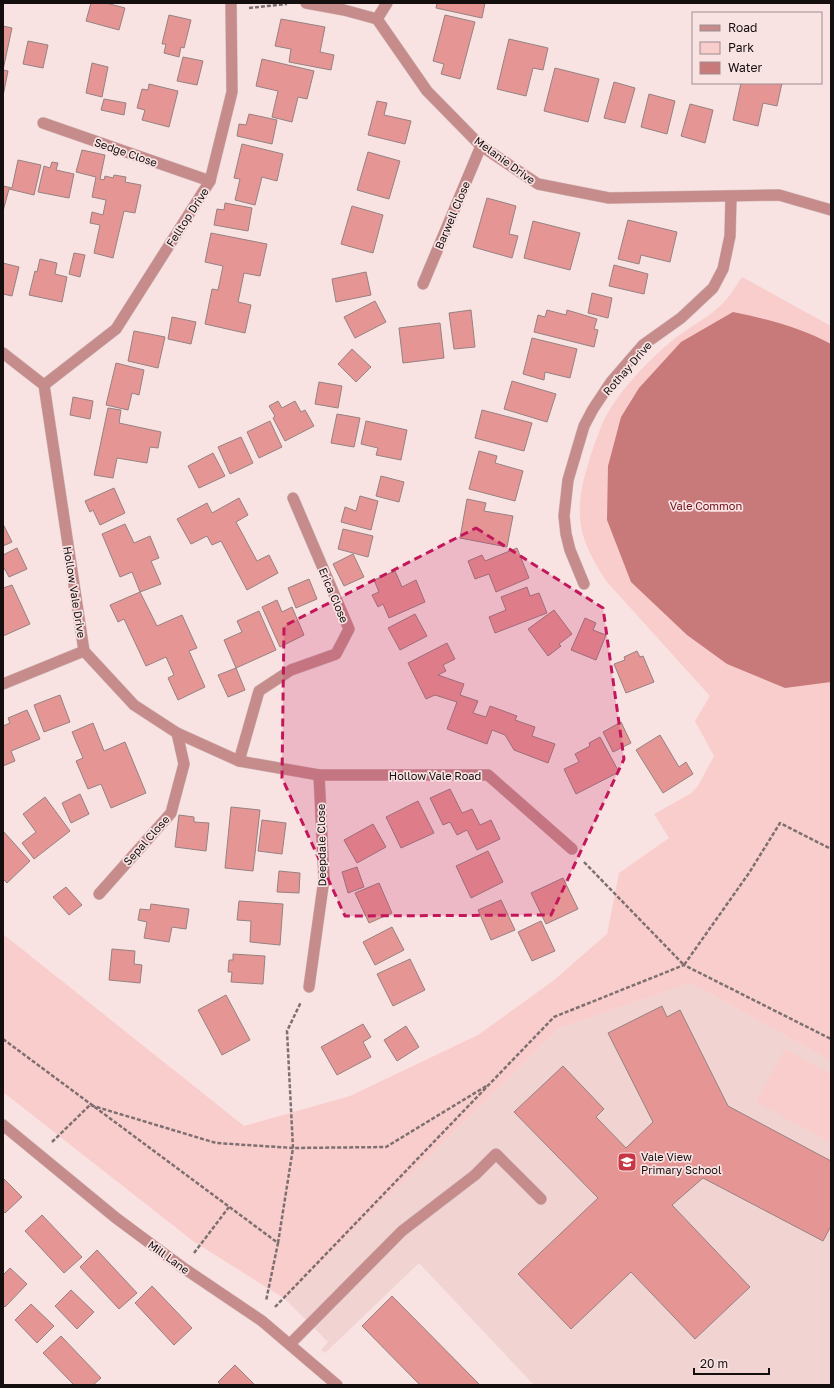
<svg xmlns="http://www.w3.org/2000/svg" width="834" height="1388" font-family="'Golos Text',sans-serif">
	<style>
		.built { fill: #f1d3d2 }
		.green { fill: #f9cdcc }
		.water { fill: #c8797a }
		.building { fill: #e69595; stroke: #958281 }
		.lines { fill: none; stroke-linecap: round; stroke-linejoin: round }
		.service-casing { stroke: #d4c0c0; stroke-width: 12 }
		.minor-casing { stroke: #d4c0c0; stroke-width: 12 }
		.path { stroke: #7e7070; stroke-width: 2.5; stroke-dasharray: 4 2; stroke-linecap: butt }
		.service { stroke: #c68c8b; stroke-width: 11 }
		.minor { stroke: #c68c8b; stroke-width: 11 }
		.marked { fill: #c2185b; fill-opacity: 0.2; stroke: #c2185b; stroke-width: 3; stroke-dasharray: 8 5; stroke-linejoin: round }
		.labels { text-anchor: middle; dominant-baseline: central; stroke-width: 3.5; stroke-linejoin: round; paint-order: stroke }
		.street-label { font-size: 11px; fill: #150e0e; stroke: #f8e2e2 }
		.park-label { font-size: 11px; fill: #6f0e1d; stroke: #f8e2e2 }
		.poi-label { font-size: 11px; fill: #150e0e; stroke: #f8e2e2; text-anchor: start }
	</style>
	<rect width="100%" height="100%" fill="#f8e2e2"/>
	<!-- built -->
	<polygon class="built" points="691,983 831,1061 831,1385 534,1385 419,1263 325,1353 321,1350 328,1342 285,1299 559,1028"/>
	<!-- green -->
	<g class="green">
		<path d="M 742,277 L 831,326 L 831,1061 L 691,983 L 559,1028 L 285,1299 L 193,1241 L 3,1092 L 3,934 L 244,1126 L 350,1096 L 478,1035 L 553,981 L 607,934 L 619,873 L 669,838 L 654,814 L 690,794 L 698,786 L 714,756 L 695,721 L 710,696 L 607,582 C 597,567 586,549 582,531 C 577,510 581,487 587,468 C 591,452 597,437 603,422 C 619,390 650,358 678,336 C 693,325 709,317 722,304 C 730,296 736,286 742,277 Z"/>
		<polygon points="785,1049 831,1074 831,1143 756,1102"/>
	</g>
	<!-- water -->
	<path class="water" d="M 733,312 C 767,319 800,327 831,344 L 831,682 L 785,688 L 727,664 L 687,635 L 631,582 L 607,520 L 608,466 L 621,417 L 639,388 L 681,342 Z"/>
	<!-- building -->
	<g class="building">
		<polygon points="91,3 106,3 125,8 119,30 86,21"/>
		<polygon points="437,3 485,3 482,18 436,8"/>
		<polygon points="169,15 191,20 184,48 181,47 179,57 164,53 166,44 162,44"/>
		<polygon points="445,15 475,22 460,79 441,74 444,64 433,61"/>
		<polygon points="281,19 325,27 320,52 334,55 331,70 289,62 291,49 275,46"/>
		<polygon points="3,26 12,28 3,70 8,71 3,96"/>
		<polygon points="509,39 548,48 543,70 533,68 526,96 497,89"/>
		<polygon points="28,41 48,45 43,68 23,64"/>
		<polygon points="183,57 203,61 197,85 177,81"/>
		<polygon points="262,59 314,71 307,99 298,97 292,122 272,117 278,91 256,86"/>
		<polygon points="92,63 108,67 102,97 86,93"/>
		<polygon points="555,68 599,79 588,122 544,111"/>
		<polygon points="614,82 635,88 625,123 604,118"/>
		<polygon points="741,83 782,83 777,106 763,103 758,126 733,120"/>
		<polygon points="149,84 178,91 169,127 142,120 145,110 137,108 142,89 148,90"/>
		<polygon points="649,94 675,101 667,134 641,127"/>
		<polygon points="104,99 126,103 124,115 101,110"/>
		<polygon points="377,101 387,103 384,115 411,121 405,144 368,135"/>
		<polygon points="690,104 713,110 705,143 681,136"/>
		<polygon points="249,114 277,120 272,144 237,136 239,124 246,125"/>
		<polygon points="242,144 283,154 277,181 262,177 255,205 235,200 240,179 234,178"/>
		<polygon points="82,150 105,155 100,179 104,180 105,176 113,178 114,175 126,177 125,182 141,185 135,213 124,211 113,258 94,253 100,225 90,223 92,212 103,215 106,200 92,197 96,177 76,172"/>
		<polygon points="368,152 400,161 389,199 357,190"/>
		<polygon points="18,160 41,165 34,195 9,189 3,211 3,186 12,188"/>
		<polygon points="52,162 58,163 56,170 74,174 69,198 38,192 44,166 50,168"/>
		<polygon points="487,198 516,206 509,234 518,236 512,258 473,247"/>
		<polygon points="225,203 252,208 248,231 214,225 217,209 224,210"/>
		<polygon points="352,206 383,215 373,253 341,244"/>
		<polygon points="628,220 677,232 670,262 641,255 639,264 618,259"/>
		<polygon points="533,221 580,233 570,270 524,258"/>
		<polygon points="211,233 267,244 260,276 244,273 238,302 251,305 245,333 205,324 212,289 218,290 223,266 205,262"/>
		<polygon points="74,253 85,255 80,277 69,274"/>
		<polygon points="40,259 57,263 55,274 67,277 62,302 29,295 35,271 37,272"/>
		<polygon points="3,263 19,267 12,296 3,294"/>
		<polygon points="614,265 648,274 644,294 609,286"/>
		<polygon points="366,272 371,295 336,302 332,279"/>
		<polygon points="592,293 612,298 608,318 588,313"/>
		<polygon points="375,301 386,322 355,338 344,317"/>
		<polygon points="471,310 475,347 454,349 449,313"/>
		<polygon points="547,310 566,315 567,310 597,319 594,329 598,330 594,347 534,332 538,315 545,317"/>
		<polygon points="172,317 196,322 191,344 168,339"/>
		<polygon points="440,323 444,358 403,363 399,328"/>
		<polygon points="134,331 165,337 158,368 128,361"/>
		<polygon points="532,338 577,349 570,378 545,372 544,380 523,374"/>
		<polygon points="352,349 371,367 356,382 338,364"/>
		<polygon points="116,363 144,370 139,395 132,393 128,410 106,405"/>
		<polygon points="512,381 556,394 547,422 504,409"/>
		<polygon points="319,382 342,386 338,408 315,404"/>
		<polygon points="73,397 93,401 90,419 70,415"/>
		<polygon points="278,401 282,408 295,401 301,412 305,410 314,426 285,441 273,418 275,416 269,406"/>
		<polygon points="108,408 121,410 119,423 161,432 158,448 150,447 147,463 117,458 113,478 94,475"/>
		<polygon points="482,410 532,423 524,451 475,438"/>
		<polygon points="337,414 360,418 354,447 331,443"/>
		<polygon points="270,421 282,447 259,458 247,432"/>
		<polygon points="366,421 407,430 401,460 376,455 378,448 361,444"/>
		<polygon points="241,437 253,463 230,474 218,447"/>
		<polygon points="479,451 497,456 495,463 523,471 515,501 469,489"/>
		<polygon points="213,453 225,476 199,488 188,466"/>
		<polygon points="381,476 404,482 399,502 376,496"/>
		<polygon points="114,488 125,513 100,525 93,510 90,512 85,501"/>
		<polygon points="360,496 378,501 371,530 341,522 345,507 356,511"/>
		<polygon points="239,498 248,515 236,522 257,561 269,555 278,573 247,590 221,541 212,545 207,536 191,544 177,519 207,503 212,513"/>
		<polygon points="467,499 486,503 484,511 513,516 507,547 460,538"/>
		<polygon points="3,524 12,542 3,546"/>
		<polygon points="125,524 134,543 150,536 159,558 151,561 161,584 140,592 132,572 120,577 102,534"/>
		<polygon points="343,529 373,536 368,557 338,549"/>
		<polygon points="17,548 27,569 9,577 3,566 3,555"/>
		<polygon points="517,548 529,578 496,592 489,574 475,579 468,561 482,555 485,561"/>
		<polygon points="353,554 364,577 344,586 333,564"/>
		<polygon points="395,571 402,587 416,580 425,602 389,618 383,604 378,607 372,595 379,592 374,580"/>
		<polygon points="309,579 317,599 296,608 288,588"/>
		<polygon points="12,585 30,624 3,636 3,588"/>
		<polygon points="527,587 530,596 539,593 547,613 495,633 489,617 506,610 501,597"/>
		<polygon points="140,592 157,626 182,615 197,648 189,651 205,687 178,700 168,678 174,675 166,657 146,666 124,619 118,622 110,605"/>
		<polygon points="277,600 282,612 292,607 304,635 280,647 262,607"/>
		<polygon points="554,610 572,634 559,644 561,646 548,656 528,629"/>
		<polygon points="259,611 276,650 236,668 224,640 242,632 237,621"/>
		<polygon points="415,614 427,636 400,650 388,628"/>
		<polygon points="585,618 596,623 593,630 606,635 596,660 571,650"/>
		<polygon points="447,643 455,659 443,665 446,671 438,675 464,684 460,695 478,701 473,713 486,717 490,706 517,716 515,720 535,727 532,736 555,744 548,763 514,750 505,735 492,730 487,744 447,729 457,702 435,695 426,699 408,663"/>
		<polygon points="637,651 640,657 643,656 654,682 626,693 614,664 625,660 624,657"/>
		<polygon points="236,668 245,690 228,697 218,675"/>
		<polygon points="60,695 70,722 44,732 34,705"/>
		<polygon points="27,710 40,739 11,751 15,761 3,766 3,726 10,723 8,718"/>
		<polygon points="621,722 631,743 613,752 603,732"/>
		<polygon points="93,723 104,751 125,742 146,793 111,808 101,784 88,789 76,761 83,758 72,732"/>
		<polygon points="660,735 679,767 686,762 693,774 663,793 636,750"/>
		<polygon points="600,737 619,772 576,794 564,769 579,762 575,754 590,746 589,743"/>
		<polygon points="450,789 462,813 472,809 480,825 491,820 500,839 477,850 467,830 457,835 450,822 443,825 430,798"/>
		<polygon points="80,794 89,814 71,823 62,803"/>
		<polygon points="45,797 70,831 34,859 22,843 36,832 23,814"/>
		<polygon points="418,801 434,833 401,848 386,817"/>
		<polygon points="231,807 260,810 253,871 225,868"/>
		<polygon points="179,815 194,817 194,822 209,823 206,851 175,847"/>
		<polygon points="262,820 286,823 282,854 258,851"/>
		<polygon points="373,824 386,847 357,863 344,840"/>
		<polygon points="3,831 30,861 7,883 3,879"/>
		<polygon points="488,851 503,882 471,898 456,866"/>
		<polygon points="357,867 364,887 348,893 342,872"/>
		<polygon points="279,871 300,873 299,893 277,892"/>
		<polygon points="563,878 578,909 546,924 531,893"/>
		<polygon points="379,883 392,913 369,923 355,893"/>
		<polygon points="66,887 82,905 69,915 53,897"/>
		<polygon points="501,900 515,930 491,940 478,910"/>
		<polygon points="239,901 283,904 280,945 250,942 251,921 237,920"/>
		<polygon points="151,904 189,909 186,929 172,927 169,942 144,938 147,922 138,920 140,909 150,910"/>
		<polygon points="541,921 555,951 532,961 518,932"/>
		<polygon points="392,927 404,950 375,965 363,942"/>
		<polygon points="112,949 135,951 134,964 142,965 140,983 109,980"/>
		<polygon points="233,954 265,956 263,984 231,982 232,972 228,972 229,960 233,960"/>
		<polygon points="410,959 425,990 393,1006 377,974"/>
		<polygon points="226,995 250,1040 222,1055 198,1010"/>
		<polygon points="662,1006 667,1017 680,1010 728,1106 831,1161 831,1226 823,1241 703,1178 672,1205 750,1287 695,1339 631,1272 571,1329 518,1274 598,1198 514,1112 563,1066 604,1109 596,1117 626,1148 653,1122 608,1033"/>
		<polygon points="363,1024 371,1037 363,1042 371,1057 337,1075 321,1047"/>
		<polygon points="406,1026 419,1047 397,1061 384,1040"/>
		<polygon points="3,1178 22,1197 5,1213 3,1211"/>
		<polygon points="42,1215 82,1257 64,1273 25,1231"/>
		<polygon points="97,1250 137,1293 119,1309 80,1267"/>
		<polygon points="10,1268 27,1284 5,1307 3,1305 3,1275"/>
		<polygon points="152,1286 192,1328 174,1345 135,1303"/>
		<polygon points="71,1290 94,1312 77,1329 55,1306"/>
		<polygon points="392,1296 480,1385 420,1385 362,1326"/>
		<polygon points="31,1304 54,1326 37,1343 15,1320"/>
		<polygon points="61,1336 101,1378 93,1385 74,1385 43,1353"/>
		<polygon points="235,1365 255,1385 221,1385 218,1382"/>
	</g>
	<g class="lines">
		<!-- service casing -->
		<g class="service-casing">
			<polyline id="service" points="290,1344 402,1231 475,1175 496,1154 541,1199"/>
		</g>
		<!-- minor casing -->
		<g class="minor-casing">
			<g id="minor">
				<polyline points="306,3 344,10 377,19 427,91 481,146 538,184 609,198 779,195 831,210"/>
				<polyline points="377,19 387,3"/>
				<polyline points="43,123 210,181"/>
				<polyline points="423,284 481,146"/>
				<polyline points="3,353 44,385 84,651 134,705 177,733 239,761 319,775 488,775 572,849"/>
				<polyline points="44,385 116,329 210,181 232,92 231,3"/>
				<polyline points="584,584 570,550 566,534 564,516 568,480 584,426 593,409 611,382 643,345 681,318 713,288 723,269 730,236 731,197"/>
				<polyline points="3,684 84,651"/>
				<polyline points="239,761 259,691 291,670 336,654 349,629 293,498"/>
				<polyline points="99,894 171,813 184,764 177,733"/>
				<polyline points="309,987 324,879 319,775"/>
				<polyline points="3,1125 116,1218 182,1267 262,1321 337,1385"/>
			</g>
		</g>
		<!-- path -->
		<g class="path">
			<polyline points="249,8 287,4"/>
			<polyline points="584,862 684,965 749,873 780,823 831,849"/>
			<polyline points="3,1039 278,1243 266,1301"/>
			<polyline points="52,1142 90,1105 216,1143 293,1148 386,1147 488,1085"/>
			<polyline points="278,1243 293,1148 287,1031 301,1002"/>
			<polyline points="194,1253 229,1207"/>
			<polyline points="275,1307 554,1017 684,965 831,1039"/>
		</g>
		<!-- service -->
		<use href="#service" class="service"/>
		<!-- minor -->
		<use href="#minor" class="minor"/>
	</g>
	<!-- marked area -->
	<path class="marked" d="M 476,528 L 603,608 L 624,759 L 551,915 L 345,916 L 282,778 L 284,626 Z"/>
	<!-- icons -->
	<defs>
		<g id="school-square" transform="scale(1)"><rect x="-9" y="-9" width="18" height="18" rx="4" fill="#c63645" stroke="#f8e2e2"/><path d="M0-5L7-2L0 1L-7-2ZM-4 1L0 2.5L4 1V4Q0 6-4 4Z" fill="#fff"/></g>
	</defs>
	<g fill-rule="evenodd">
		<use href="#school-square" x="627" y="1162"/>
	</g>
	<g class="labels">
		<!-- street labels -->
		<g class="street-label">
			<text transform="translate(126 152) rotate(19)">Sedge Close</text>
			<text transform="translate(505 160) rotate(36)">Melanie Drive</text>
			<text transform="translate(452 215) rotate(-67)">Barwell Close</text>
			<text transform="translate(187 217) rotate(-57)">Felltop Drive</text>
			<text transform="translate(627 368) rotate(-49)">Rothay Drive</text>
			<text transform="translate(75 592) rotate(81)">Hollow Vale Drive</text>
			<text transform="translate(334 595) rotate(67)">Erica Close</text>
			<text x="435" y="775">Hollow Vale Road</text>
			<text transform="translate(146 840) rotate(-48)">Sepal Close</text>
			<text transform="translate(321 845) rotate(-91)">Deepdale Close</text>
			<text transform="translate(169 1257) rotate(36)">Mill Lane</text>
		</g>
		<!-- park labels -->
		<g class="park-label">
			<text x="706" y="505">Vale Common</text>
		</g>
		<!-- poi labels -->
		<g class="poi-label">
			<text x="641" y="1156">Vale View<tspan x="641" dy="13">Primary School</tspan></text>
		</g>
	</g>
	<!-- border -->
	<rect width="834" height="1388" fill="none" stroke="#150e0e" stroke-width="8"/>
	<!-- legend -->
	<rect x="692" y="12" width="130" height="72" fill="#f8e2e2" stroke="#9d8d8d"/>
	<rect x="700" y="25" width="20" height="6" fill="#c68c8b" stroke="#9d8d8d"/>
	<text x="728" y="32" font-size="12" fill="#150e0e">Road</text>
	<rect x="700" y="42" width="20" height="12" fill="#f9cdcc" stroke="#9d8d8d"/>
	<text x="728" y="52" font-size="12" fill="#150e0e">Park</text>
	<rect x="700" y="62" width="20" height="12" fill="#c8797a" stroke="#9d8d8d"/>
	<text x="728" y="72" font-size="12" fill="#150e0e">Water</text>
	<!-- scale -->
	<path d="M694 1368v6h75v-6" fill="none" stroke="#150e0e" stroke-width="2"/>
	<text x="700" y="1368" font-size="12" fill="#150e0e" stroke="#f8e2e2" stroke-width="3" paint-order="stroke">20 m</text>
</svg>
